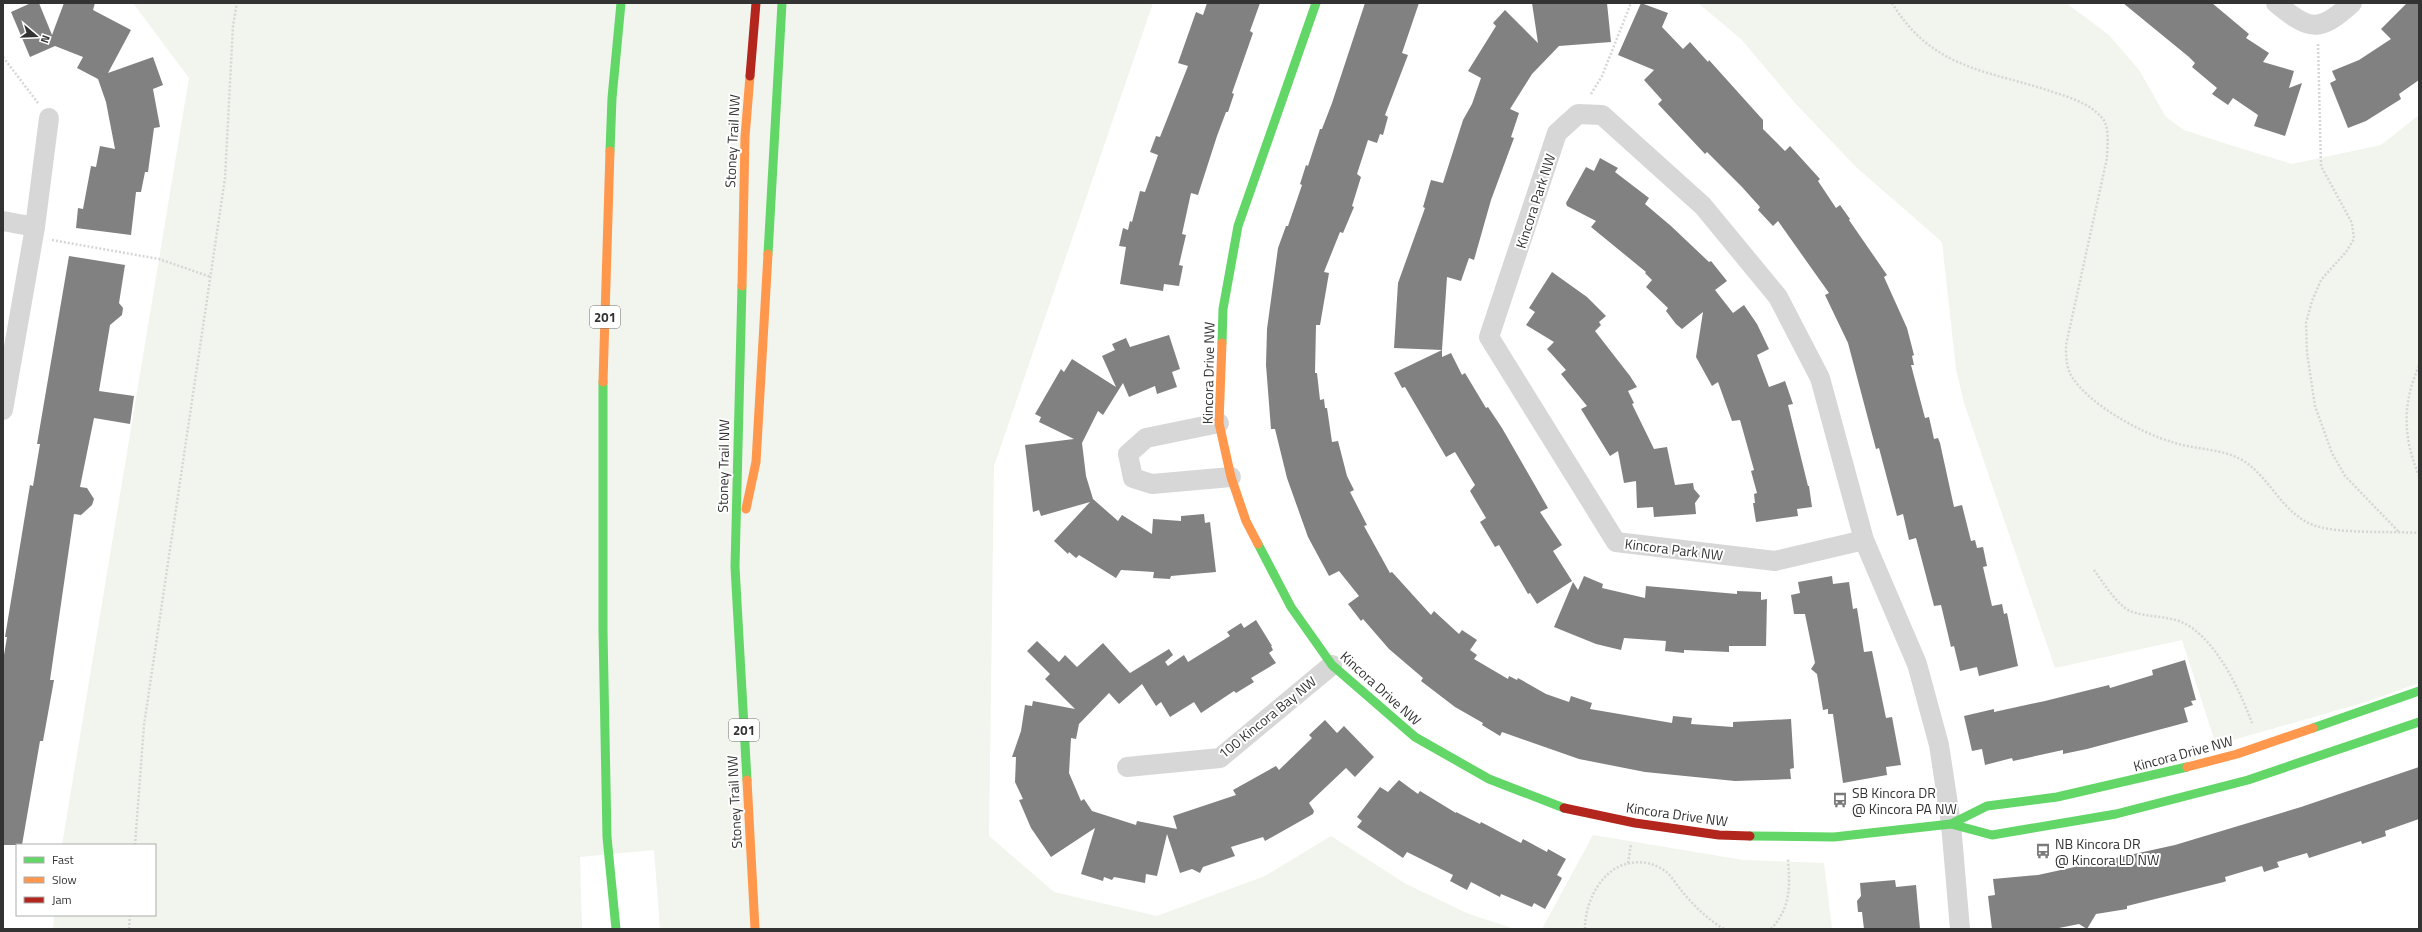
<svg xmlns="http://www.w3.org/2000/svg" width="2422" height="932" font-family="'Titillium Web',sans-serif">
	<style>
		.green { fill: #f1f5ed }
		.building { fill: #818181 }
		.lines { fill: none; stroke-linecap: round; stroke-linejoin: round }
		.path { stroke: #d6d6d6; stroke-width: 2.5; stroke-dasharray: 2 2; stroke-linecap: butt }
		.street { stroke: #d7d7d7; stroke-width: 20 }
		.fast { stroke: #63d668; stroke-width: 9 }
		.slow { stroke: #ff974d; stroke-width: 9 }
		.jam { stroke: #b3261e; stroke-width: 9 }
		.labels { text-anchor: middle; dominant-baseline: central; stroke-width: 4; stroke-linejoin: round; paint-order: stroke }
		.shield { fill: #fff; stroke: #707070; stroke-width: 1 }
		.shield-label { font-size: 13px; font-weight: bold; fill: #333 }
		.street-label { font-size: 14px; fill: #333; stroke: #fff }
		.poi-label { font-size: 14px; fill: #333; stroke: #fff; text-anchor: start }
	</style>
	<rect width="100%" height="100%" fill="#fff"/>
	<!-- green -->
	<g class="green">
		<polygon points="133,3 1153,3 994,466 989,836 1054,892 1157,916 1265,876 1331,836 1406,884 1469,914 1515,929 660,929 654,850 580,857 582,929 53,929 54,915 155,915 155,845 62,845 189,78"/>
		<polygon points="1698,3 2066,3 2109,35 2139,70 2166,117 2184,130 2230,145 2292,164 2381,145 2419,115 2419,683 2366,702 2216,745 2182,640 2055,668 1964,403 1956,369 1942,242 1855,166 1796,104 1741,39"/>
		<polygon points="1593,835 1743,860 1824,863 1832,929 1542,929"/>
	</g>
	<!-- building -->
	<g class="building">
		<polygon points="31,3 39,3 52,35 64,3 95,3 93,10 131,30 108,73 153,57 163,85 153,89 160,127 154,128 148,172 145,172 141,192 136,192 131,235 76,228 78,208 83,209 91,166 96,167 100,146 115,149 106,102 98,79 77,68 83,57 55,46 30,57 11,12"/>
		<polygon points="1207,3 1260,3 1250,31 1253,33 1232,93 1234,94 1228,112 1226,112 1217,136 1198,195 1191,193 1182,234 1186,235 1179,265 1183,266 1179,286 1164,284 1163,291 1120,284 1126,247 1119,246 1123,228 1128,230 1130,221 1132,222 1140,191 1145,192 1158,155 1150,152 1156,136 1160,137 1188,66 1178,63 1196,12 1203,15"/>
		<polygon points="1365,3 1419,3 1402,53 1408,55 1385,115 1388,117 1383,135 1380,134 1377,143 1368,140 1357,174 1361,177 1352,206 1354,207 1343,233 1340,232 1324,272 1329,273 1320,325 1316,325 1315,373 1317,373 1320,400 1324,399 1325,408 1327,408 1332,442 1338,441 1347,476 1354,490 1350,492 1367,525 1364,526 1390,573 1392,572 1431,615 1434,611 1459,634 1462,630 1477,640 1470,650 1477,655 1474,659 1508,679 1509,676 1517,680 1518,678 1546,694 1569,702 1571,696 1592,703 1590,709 1672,723 1673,716 1692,718 1691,724 1733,727 1733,722 1791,719 1794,768 1790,769 1791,779 1735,781 1645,772 1579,759 1502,732 1500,736 1482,725 1483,723 1455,707 1421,681 1423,678 1389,649 1363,619 1361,621 1348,604 1359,596 1339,571 1329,576 1308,537 1287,478 1275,429 1271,429 1266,365 1267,329 1278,248 1286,226 1288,226 1302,185 1300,184 1306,165 1308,166 1320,129 1322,129 1332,103"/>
		<polygon points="1532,3 1607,3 1611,42 1559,46 1532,74 1510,109 1519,113 1511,137 1514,138 1491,200 1474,260 1469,258 1461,281 1447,277 1442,350 1394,348 1398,283 1425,208 1423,207 1431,180 1443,183 1463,120 1472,104 1481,78 1468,71 1496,26 1493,23 1505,10 1538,43"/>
		<polygon points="1641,3 1668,13 1662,27 1683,49 1690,42 1708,62 1709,60 1763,120 1763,129 1785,151 1790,146 1820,179 1818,181 1836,208 1840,205 1850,219 1849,220 1887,275 1884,277 1907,328 1914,355 1912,356 1914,365 1911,365 1925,418 1929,417 1934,439 1938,438 1940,443 1954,507 1962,505 1971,541 1975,540 1977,548 1983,547 1987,566 1983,567 1992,606 2002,604 2004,614 2007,613 2018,666 1979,676 1977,667 1960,671 1954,646 1951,647 1941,605 1934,606 1916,538 1909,540 1903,514 1897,516 1879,448 1876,449 1848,343 1825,295 1829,293 1778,221 1773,226 1758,210 1760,207 1742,187 1707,152 1705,154 1658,104 1662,100 1644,80 1654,70 1618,55"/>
		<polygon points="2123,3 2212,3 2249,34 2246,38 2269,53 2263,62 2294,71 2289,88 2302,83 2285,136 2254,126 2258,115 2233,98 2228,105 2212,94 2217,88 2192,67 2195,63 2189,57"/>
		<polygon points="2407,3 2419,3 2419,80 2399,94 2401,99 2366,121 2348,128 2330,83 2336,80 2332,71 2359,60 2391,39 2381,29"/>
		<polygon points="1600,158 1618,168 1615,172 1649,198 1645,204 1671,226 1709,262 1711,261 1727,281 1715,290 1733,313 1744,305 1757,324 1769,349 1757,355 1769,387 1785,381 1793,404 1788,405 1808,486 1809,486 1812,507 1797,509 1798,516 1756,522 1753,503 1755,503 1754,494 1757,493 1751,471 1754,470 1740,420 1732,421 1718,382 1712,386 1696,357 1703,312 1682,329 1676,324 1666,311 1668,308 1646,287 1652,280 1645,273 1646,272 1591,227 1596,221 1567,206 1566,203 1586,167 1594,171"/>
		<polygon points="69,256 125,265 119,303 123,308 122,315 110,325 99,391 134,396 130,424 94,418 80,487 87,488 94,499 92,505 81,515 74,514 50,680 54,680 43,741 40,741 22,845 3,845 3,661 7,637 5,637 30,485 33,486 40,444 37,444"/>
		<polygon points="1552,272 1587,297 1606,316 1599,322 1601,325 1595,331 1630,376 1637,387 1628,391 1634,403 1632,404 1654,449 1667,447 1675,485 1693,483 1694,489 1700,496 1695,503 1696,514 1654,517 1653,507 1637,508 1636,481 1624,483 1618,451 1610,456 1581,409 1587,406 1561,374 1566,370 1547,349 1554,342 1526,325 1535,312 1529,308"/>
		<polygon points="1169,335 1180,369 1172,372 1177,387 1157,394 1155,386 1129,397 1123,383 1103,415 1098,411 1082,443 1086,476 1093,499 1118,521 1122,515 1152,534 1153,519 1181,521 1181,516 1204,514 1205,523 1210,522 1216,572 1171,576 1170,579 1153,578 1154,572 1121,570 1116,578 1079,555 1076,558 1069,552 1068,554 1054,541 1090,502 1041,516 1039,510 1033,512 1025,445 1074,439 1039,422 1041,417 1035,414 1061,369 1064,372 1072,359 1116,387 1102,356 1115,350 1112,344 1126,338 1130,347"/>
		<polygon points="1442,350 1442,357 1451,353 1462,375 1465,373 1486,408 1488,407 1502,428 1548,508 1540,512 1562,545 1553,551 1572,581 1537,604 1530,593 1528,594 1499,545 1495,547 1480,522 1486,518 1470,491 1475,485 1455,452 1446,457 1405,387 1402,388 1394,373"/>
		<polygon points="1584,576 1603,584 1602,588 1645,598 1646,586 1737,594 1737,591 1761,592 1761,600 1767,599 1766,646 1729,646 1729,652 1684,650 1684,653 1665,651 1666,641 1624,638 1621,650 1596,644 1554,627 1573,582 1578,590"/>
		<polygon points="1832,576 1833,584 1849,582 1853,609 1857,608 1864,652 1872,651 1886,718 1892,717 1901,765 1886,767 1887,775 1843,783 1833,714 1828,714 1828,709 1823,710 1817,674 1811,669 1815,663 1805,614 1794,614 1791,595 1800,593 1798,582"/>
		<polygon points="1256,620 1272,646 1271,646 1273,650 1269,653 1276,663 1251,678 1254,682 1236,693 1234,691 1201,713 1194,702 1170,717 1161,702 1156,706 1142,684 1119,704 1109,693 1079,724 1076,739 1071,738 1069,773 1081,801 1084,799 1092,811 1136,825 1137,821 1177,829 1173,816 1236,795 1233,790 1276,766 1279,770 1312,738 1309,735 1325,720 1337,733 1344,726 1374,757 1355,777 1346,768 1309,803 1314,811 1313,814 1265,841 1263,837 1231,847 1235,856 1203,867 1200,873 1192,869 1180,873 1167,834 1157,876 1146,874 1145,883 1114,877 1112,880 1104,877 1103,881 1081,874 1095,828 1051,857 1031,828 1019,800 1023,799 1015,782 1016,757 1012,757 1021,731 1025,705 1032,706 1033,701 1075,709 1045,679 1050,674 1027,651 1037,641 1059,662 1065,655 1077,667 1103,643 1130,673 1169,649 1173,655 1165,662 1168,666 1184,655 1188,662 1230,636 1227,632 1241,623 1244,628"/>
		<polygon points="2185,660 2196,700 2191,701 2193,705 2184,708 2188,722 2087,749 2063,754 2063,750 2013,761 2012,758 1985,765 1982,749 1972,751 1964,716 1994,709 1994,712 2045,701 2109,685 2110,688 2153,675 2152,670"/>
		<polygon points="2419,767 2419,819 2385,831 2386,836 2362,844 2361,841 2309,858 2307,853 2277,862 2279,867 2264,872 2262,866 2225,877 2226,881 2224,882 2127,906 2127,909 2096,914 2087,929 2079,924 2054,929 1992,929 1988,896 1995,895 1993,879 2038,875 2175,845 2301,807"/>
		<polygon points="1399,780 1418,794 1420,791 1456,813 1456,812 1480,824 1481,822 1521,843 1523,839 1547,852 1548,849 1566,859 1557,875 1562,878 1560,882 1545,909 1534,903 1532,907 1501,894 1500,897 1471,882 1467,890 1450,881 1453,875 1407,852 1403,858 1357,827 1362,821 1357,817 1380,787 1388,792"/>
		<polygon points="1895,880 1896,887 1916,885 1920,929 1864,929 1862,912 1858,912 1857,901 1861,896 1860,883"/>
	</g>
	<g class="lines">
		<!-- path -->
		<g class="path">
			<path d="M 1892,3 C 1934,72 1991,70 2059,94 C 2075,99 2093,106 2103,119 C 2110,129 2107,147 2107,158 L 2066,345 C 2066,356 2066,367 2072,377 C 2090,405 2141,433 2172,442 C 2195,450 2221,448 2242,460 C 2270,476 2282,515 2316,526 C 2341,534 2391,531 2419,533"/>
			<polyline points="2318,44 2321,166 2352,223 2354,239 2346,252 2321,280 2312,301 2306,323 2307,353 2315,406 2332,453 2345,476 2399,532"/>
			<polyline points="3,57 38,103"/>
			<polyline points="1591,94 1602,76 1631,3"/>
			<polyline points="52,240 159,259 211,277"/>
			<path d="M 2419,366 C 2402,404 2403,437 2419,476"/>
			<path d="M 2094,570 C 2102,581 2118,606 2130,611 C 2151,619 2173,614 2192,628 C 2220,648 2240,691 2252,723"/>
			<polyline points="135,845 144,725 225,178 233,26 237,3"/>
			<polyline points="1628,863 1631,844"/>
			<polyline points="129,929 130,915"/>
			<path d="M 1585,929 C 1585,909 1593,888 1608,874 C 1623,860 1648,858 1665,871 C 1671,875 1676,884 1681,890 C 1693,905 1707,919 1724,929"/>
			<path d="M 1771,929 C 1791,907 1790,887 1788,859"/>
		</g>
		<!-- street -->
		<g class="street">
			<path d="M 2276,3 C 2310,31 2319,33 2352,3"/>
			<polyline points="3,221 35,227 3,410"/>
			<polyline points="35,227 49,118"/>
			<polyline points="1219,423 1146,438 1128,454 1133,478 1152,484 1231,477"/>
			<polyline points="1864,540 1775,561 1616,542 1489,337 1557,133 1578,114 1602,115 1703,206 1778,297 1820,378 1864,540 1917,664 1939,745 1951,824 1960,929"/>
			<polyline points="1127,767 1220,758 1332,665"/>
		</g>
		<!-- fast -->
		<g class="fast">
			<polyline points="610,151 612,98 621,3"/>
			<polyline points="768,254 782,3"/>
			<polyline points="742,286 735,567 747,780"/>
			<polyline points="1222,343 1223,309 1238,226 1316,3"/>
			<polyline points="603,382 603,631 607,837 616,929"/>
			<polyline points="1258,544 1291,607 1332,665 1415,737 1489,779 1564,808"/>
			<polyline points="2313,728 2419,691"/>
			<polyline points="1951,824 1992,835 2116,814 2248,780 2419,722"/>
			<polyline points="1750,836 1834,837 1951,824 1987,806 2057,797 2187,767"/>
		</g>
		<!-- slow -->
		<g class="slow">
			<polyline points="742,286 745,137 750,76"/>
			<polyline points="1222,343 1219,423 1231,477 1246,521 1258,544"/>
			<polyline points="603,382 610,151"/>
			<polyline points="746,509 756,462 768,254"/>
			<polyline points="2187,767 2237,754 2313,728"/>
			<polyline points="747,780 755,929"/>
		</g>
		<!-- jam -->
		<g class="jam">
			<polyline points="750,76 756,3"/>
			<polyline points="1564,808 1635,823 1719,835 1750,836"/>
		</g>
	</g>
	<!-- icons -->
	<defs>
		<g id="bus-bare" transform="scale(1.2)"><path d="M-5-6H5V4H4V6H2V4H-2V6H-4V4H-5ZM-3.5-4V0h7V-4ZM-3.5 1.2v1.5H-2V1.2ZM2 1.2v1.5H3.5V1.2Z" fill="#7a7a7a" stroke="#fff" stroke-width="2.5" paint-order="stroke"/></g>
	</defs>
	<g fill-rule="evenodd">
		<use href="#bus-bare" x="1840" y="800"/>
		<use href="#bus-bare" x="2043" y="851"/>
	</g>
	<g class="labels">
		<!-- shield labels -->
		<g class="shield">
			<rect x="590" y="306" width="30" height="22" rx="3"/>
			<rect x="729" y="719" width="30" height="22" rx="3"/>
		</g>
		<g class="shield-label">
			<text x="605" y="317">201</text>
			<text x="744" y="730">201</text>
		</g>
		<!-- street labels -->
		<g class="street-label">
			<text transform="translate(732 141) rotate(-87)">Stoney Trail NW</text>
			<text transform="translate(1535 201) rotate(-72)">Kincora Park NW</text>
			<text transform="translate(1208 373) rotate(-89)">Kincora Drive NW</text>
			<text transform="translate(723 466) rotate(-89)">Stoney Trail NW</text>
			<text transform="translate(1674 549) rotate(7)">Kincora Park NW</text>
			<text transform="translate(1381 688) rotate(42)">Kincora Drive NW</text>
			<text transform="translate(1267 717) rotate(-39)">100 Kincora Bay NW</text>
			<text transform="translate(2183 753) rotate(-15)">Kincora Drive NW</text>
			<text transform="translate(734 802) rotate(-93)">Stoney Trail NW</text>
			<text transform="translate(1677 814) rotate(8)">Kincora Drive NW</text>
		</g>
		<!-- poi labels -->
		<g class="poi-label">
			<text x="1852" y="792">SB Kincora DR<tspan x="1852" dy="16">@ Kincora PA NW</tspan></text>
			<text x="2055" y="843">NB Kincora DR<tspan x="2055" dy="16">@ Kincora LD NW</tspan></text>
		</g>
	</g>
	<!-- border -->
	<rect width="2422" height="932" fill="none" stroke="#333333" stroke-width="8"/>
	<!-- legend -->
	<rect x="16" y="844" width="140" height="72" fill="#ffffff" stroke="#adadad"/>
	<rect x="24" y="857" width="20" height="6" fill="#63d668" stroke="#adadad"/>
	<text x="52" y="864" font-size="12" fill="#333333">Fast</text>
	<rect x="24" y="877" width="20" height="6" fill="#ff974d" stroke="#adadad"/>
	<text x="52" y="884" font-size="12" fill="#333333">Slow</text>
	<rect x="24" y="897" width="20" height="6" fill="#b3261e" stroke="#adadad"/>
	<text x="52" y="904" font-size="12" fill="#333333">Jam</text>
	<!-- north arrow -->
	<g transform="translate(36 36) rotate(109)" stroke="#ffffff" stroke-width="3" paint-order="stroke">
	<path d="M0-3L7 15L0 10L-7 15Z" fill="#333333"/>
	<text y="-6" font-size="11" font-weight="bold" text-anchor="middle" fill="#333333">N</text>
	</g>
</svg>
